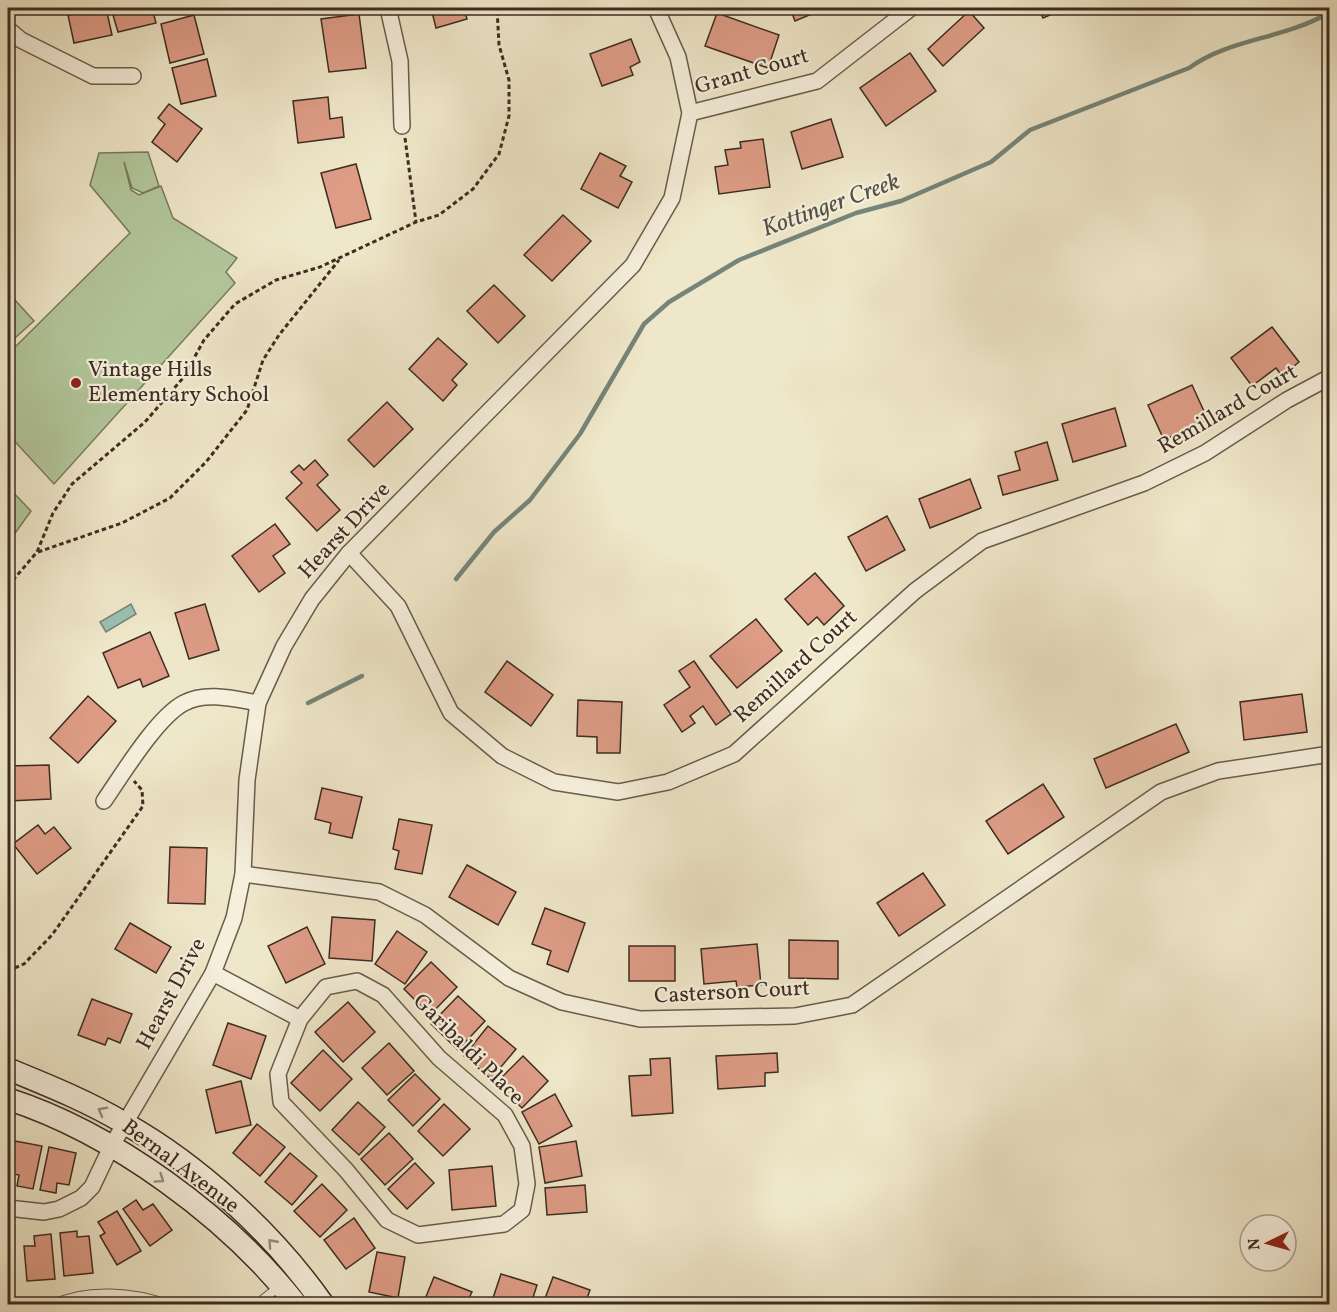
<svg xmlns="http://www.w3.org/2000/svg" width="1337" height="1312" font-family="Vollkorn,serif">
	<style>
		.green { fill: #b2c79b; stroke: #787a5e; stroke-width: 1.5 }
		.water { fill: #9ac0b4; stroke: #758579; stroke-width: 1.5 }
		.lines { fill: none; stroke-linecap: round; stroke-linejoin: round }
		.stream { stroke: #758579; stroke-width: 4.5 }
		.building { fill: #de9c86; stroke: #3d2c21; stroke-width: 1.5 }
		.service-casing { stroke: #6a5b4b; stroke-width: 10 }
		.minor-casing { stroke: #6a5b4b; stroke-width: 18 }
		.secondary-casing { stroke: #3d2c21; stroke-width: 24 }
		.path { stroke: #3d2c21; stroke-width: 3; stroke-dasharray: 4.5 3; stroke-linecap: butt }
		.service { stroke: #f5efdc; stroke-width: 8 }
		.minor { stroke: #f5efdc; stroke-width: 15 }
		.secondary { stroke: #f5efdc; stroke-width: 21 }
		.oneway { stroke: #998e7e }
		.poi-dot { fill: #8f2418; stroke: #f5efdc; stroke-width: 2 }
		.labels { text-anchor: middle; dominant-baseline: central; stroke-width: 4.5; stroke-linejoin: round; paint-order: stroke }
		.street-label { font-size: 22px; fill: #3d2c21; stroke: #f5efdc }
		.poi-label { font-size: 22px; fill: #3d2c21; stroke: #f5efdc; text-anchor: start }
		.water-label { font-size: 24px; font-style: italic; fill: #545146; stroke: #f5efdc }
	</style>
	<rect width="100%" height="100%" fill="#efe7c9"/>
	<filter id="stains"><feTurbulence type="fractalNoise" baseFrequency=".00333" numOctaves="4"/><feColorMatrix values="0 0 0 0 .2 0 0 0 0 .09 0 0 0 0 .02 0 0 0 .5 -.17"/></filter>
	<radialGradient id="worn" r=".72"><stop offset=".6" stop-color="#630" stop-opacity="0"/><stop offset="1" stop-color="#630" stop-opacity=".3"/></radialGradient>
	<!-- green -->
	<g class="green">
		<polygon points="148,152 159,186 143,193 132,188 124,162 131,190 139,195 161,186 173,218 237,258 226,272 235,283 54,484 8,434 8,354 130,233 90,185 99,153"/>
		<polygon points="15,300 34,321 8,344 8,306"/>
		<polygon points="8,487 31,511 8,543"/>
	</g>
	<!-- water -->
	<polygon class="water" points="131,604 136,614 106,632 100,622"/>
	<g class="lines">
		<!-- stream -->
		<g class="stream">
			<path d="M 456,579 L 494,532 L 530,500 L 580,434 L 644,324 L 669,302 L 739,260 L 856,213 L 901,201 L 991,162 L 1030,130 L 1189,68 C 1230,38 1286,39 1330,12"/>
			<polyline points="308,703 362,676"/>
		</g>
	</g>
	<!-- building -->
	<g class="building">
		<polygon points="106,8 112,35 74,43 68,15"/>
		<polygon points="111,8 152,8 156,23 118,32"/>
		<polygon points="431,8 464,8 467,19 436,28"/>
		<polygon points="790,8 826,8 795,21"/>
		<polygon points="1038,8 1066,8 1043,18"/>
		<polygon points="969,11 984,28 943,66 928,49"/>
		<polygon points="717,13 779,35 768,68 705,46"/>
		<polygon points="359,14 366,68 329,72 321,19"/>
		<polygon points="194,15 204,54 170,63 161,24"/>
		<polygon points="631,39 640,62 630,67 633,75 602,86 590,54"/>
		<polygon points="910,53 936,91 886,126 860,88"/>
		<polygon points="207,59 216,96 181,104 172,68"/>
		<polygon points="328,97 330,119 342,117 344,137 298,143 293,101"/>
		<polygon points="169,104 202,129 177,162 152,142 165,124 158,118"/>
		<polygon points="831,119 843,157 802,169 791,132"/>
		<polygon points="763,139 770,187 719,194 715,167 728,165 725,150 741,148 740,142"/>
		<polygon points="600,153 626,166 620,176 632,182 618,208 581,189"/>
		<polygon points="356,164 371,219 336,228 321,173"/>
		<polygon points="563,215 591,241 552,281 524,255"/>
		<polygon points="494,285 525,316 498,343 467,311"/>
		<polygon points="1272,327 1299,362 1282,376 1276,368 1252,386 1231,358"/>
		<polygon points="438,338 467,364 452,380 457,385 443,401 409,369"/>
		<polygon points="1192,385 1208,420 1164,440 1148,405"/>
		<polygon points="387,402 413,429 374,467 348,440"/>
		<polygon points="1115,408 1126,446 1073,462 1062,424"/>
		<polygon points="1047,442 1058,480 1003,495 998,476 1020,470 1015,452"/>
		<polygon points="315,460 328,475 317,485 340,510 317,531 286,498 302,483 291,472 299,465 304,470"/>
		<polygon points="970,479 981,508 930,528 919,499"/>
		<polygon points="887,516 905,550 866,571 848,537"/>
		<polygon points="275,524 290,544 273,556 285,573 259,592 232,556"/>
		<polygon points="815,573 844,606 824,625 817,617 808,625 785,599"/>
		<polygon points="205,604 219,650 189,659 175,613"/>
		<polygon points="756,619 782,651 737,688 710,656"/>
		<polygon points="150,632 169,676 143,687 140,679 118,688 103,653"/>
		<polygon points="507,661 553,695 531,726 485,692"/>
		<polygon points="694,661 731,714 716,725 703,706 690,716 695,723 682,732 664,705 690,687 679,671"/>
		<polygon points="1302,694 1307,732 1244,740 1240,702"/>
		<polygon points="88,696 116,721 78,763 50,738"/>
		<polygon points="578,700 622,702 620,753 597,753 597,737 577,736"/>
		<polygon points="1176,724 1189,752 1106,788 1094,759"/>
		<polygon points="49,765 51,799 8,801 8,766"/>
		<polygon points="1043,784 1064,817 1008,854 986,821"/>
		<polygon points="322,788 362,797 352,838 329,833 331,823 315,819"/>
		<polygon points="399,819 432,825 422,874 395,869 399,851 393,849"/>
		<polygon points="38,825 45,834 54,827 71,848 37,874 13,844"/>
		<polygon points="170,847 207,848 205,904 168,903"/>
		<polygon points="467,865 516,892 498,925 449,897"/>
		<polygon points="923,873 945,905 899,936 877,903"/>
		<polygon points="545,908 585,923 568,972 547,964 551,951 532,944"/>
		<polygon points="332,917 375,920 372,961 329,958"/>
		<polygon points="130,923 171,947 156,973 115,949"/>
		<polygon points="307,927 325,964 286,983 268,946"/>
		<polygon points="397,931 427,952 405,984 375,964"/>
		<polygon points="789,940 838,941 838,979 789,978"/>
		<polygon points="757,944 761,985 737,987 736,981 704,984 701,949"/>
		<rect x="629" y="946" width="46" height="35"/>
		<polygon points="431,962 457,987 430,1015 404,989"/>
		<polygon points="458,996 485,1021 458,1050 431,1024"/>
		<polygon points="92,999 132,1014 120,1043 108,1038 105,1045 78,1035"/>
		<polygon points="348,1002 375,1032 343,1062 315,1032"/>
		<polygon points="228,1023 266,1036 251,1079 213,1065"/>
		<polygon points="488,1026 516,1049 491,1079 464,1056"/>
		<polygon points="389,1043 414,1071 387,1095 362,1068"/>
		<polygon points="323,1050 352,1079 320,1111 291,1083"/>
		<polygon points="777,1053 778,1072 765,1073 765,1086 718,1089 716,1056"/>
		<polygon points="523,1056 548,1081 522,1108 496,1083"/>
		<polygon points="670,1058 673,1113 632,1116 629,1076 651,1075 650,1059"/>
		<polygon points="415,1074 440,1099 413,1126 388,1100"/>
		<polygon points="241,1081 251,1125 216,1133 206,1090"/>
		<polygon points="555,1094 572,1126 539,1144 522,1112"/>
		<polygon points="358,1102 385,1127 359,1155 332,1130"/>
		<polygon points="444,1104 470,1129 443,1156 418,1131"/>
		<polygon points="257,1124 285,1147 260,1176 233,1153"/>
		<polygon points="389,1133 413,1159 385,1185 361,1159"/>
		<polygon points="15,1141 42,1146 33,1189 17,1186 19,1175 9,1173"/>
		<polygon points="576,1141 582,1176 545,1183 539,1147"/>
		<polygon points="49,1147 76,1153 69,1185 57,1183 56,1193 40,1190"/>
		<polygon points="290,1153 317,1176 292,1205 265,1182"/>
		<polygon points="415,1163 434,1183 407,1209 388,1189"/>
		<polygon points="492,1166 496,1206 452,1210 449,1170"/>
		<polygon points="322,1184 347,1210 320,1237 294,1211"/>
		<polygon points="585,1185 587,1212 547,1215 545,1188"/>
		<polygon points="136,1200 143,1210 153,1204 172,1230 150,1246 123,1209"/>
		<polygon points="117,1211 141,1251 117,1265 100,1236 105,1233 98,1222"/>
		<polygon points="354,1218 375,1248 346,1269 324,1240"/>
		<polygon points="77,1231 77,1237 89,1236 93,1273 64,1276 60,1233"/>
		<polygon points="51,1234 55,1279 27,1281 24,1246 35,1246 34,1236"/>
		<polygon points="8,1241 10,1241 12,1272 8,1272"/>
		<polygon points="377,1252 405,1257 398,1298 369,1292"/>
		<polygon points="501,1274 537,1285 531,1304 491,1304"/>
		<polygon points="434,1277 472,1292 466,1304 423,1304"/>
		<polygon points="553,1277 590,1290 585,1304 543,1304"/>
	</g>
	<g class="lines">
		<!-- service casing -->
		<g class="service-casing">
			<g id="service">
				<path d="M 54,1304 C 87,1288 134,1292 167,1304"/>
				<polyline points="257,1304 280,1286"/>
			</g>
		</g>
		<!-- minor casing -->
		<g class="minor-casing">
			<g id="minor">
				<polyline points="388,8 400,61 402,126"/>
				<polyline points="8,29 21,40 93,76 133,76"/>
				<polyline points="690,113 817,81 911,8"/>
				<polyline points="349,553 398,606 451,713 502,756 554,782 618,792 668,782 734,754 915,591 982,541 1144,483 1205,453 1287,400 1330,377"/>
				<path d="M 104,801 C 122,775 157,717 184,703 C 206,691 235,699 258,703"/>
				<polyline points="243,874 379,892 425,915 509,978 562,1002 640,1019 795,1016 852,1005 1161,792 1218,771 1330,754"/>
				<polyline points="213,973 300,1019"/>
				<polygon points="357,981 383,995 439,1058 505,1115 522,1146 527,1184 522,1210 504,1224 418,1235 387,1220 346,1170 281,1102 278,1074 300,1019 326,987"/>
				<polyline points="8,1208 44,1212 59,1209 81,1198 92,1187 111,1147 213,973 234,918 243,874 247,780 258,703 284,646 312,599 349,553 633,265 672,198 690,113 678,57 656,8"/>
			</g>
		</g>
		<!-- secondary casing -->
		<g class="secondary-casing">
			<g id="secondary">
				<path d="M 8,1069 C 47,1085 87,1101 124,1123 C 199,1165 274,1234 323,1304"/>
				<path d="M 8,1099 C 113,1133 228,1217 296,1304"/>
			</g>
		</g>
		<!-- path -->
		<g class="path">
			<polyline points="405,138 416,222"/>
			<polyline points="38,552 122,523 170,498 206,462 247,410 263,360 279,335 339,260"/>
			<polyline points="8,586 37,552 53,513 72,484 145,422 183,378 204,340 235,304 276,280 320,267 416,222 439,215 473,189 499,154 509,116 509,80 499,45 497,8"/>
			<polyline points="8,971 24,964 52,935 143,806 142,790 134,781"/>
		</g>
		<!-- service -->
		<use href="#service" class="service"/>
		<!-- minor -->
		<use href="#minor" class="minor"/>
		<!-- secondary -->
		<use href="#secondary" class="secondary"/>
	</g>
	<!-- one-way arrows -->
	<defs><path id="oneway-chevron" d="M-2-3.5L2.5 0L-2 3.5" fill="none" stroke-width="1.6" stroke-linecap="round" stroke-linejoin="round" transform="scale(1.5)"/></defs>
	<g class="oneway">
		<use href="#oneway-chevron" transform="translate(102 1111) rotate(-152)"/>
		<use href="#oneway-chevron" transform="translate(160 1179) rotate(35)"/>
		<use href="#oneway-chevron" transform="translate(272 1243) rotate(-132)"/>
	</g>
	<!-- markers -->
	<circle class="poi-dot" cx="76" cy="383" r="6"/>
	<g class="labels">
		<!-- street labels -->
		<g class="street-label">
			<text transform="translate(752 72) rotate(-16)">Grant Court</text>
			<text transform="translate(1228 410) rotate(-30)">Remillard Court</text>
			<text transform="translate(345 531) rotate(-47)">Hearst Drive</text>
			<text transform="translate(796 667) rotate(-42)">Remillard Court</text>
			<text transform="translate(732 993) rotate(-3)">Casterson Court</text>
			<text transform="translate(172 994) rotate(-62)">Hearst Drive</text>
			<text transform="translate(468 1050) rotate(45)">Garibaldi Place</text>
			<text transform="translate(180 1167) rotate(37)">Bernal Avenue</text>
		</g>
		<!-- poi labels -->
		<g class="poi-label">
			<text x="88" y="370">Vintage Hills<tspan x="88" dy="25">Elementary School</tspan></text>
		</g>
		<!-- water labels -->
		<g class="water-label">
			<text transform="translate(831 206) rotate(-20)">Kottinger Creek</text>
		</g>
	</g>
	<!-- margin -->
	<rect width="1337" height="1312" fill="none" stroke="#efe7c9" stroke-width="30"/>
	<rect x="9" y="9" width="1319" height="1294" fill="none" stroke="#3d2c21" stroke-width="3"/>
	<rect x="15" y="15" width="1307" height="1282" fill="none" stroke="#3d2c21" stroke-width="1.5"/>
	<!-- north arrow -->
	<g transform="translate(1268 1243) rotate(265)"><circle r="28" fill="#f5efdc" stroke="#aba191" stroke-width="1.5"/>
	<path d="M0-4.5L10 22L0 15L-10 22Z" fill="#8f2418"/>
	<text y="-9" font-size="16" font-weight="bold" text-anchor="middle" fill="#3d2c21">N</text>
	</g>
	<rect width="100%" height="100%" filter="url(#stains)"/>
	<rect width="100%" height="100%" fill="url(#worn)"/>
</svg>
